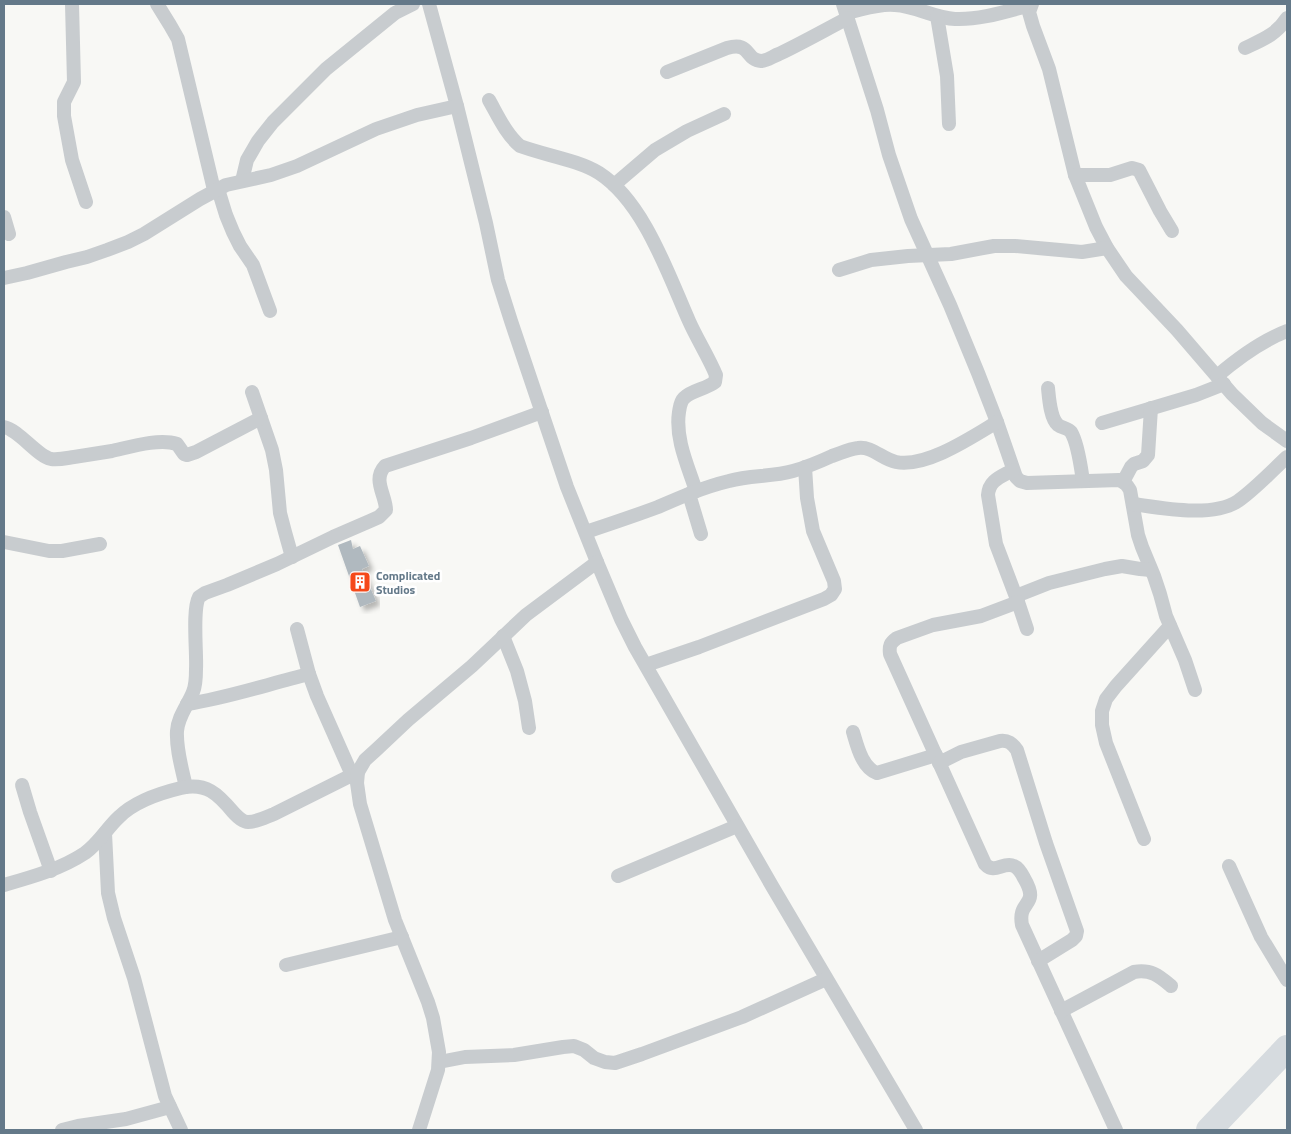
<svg xmlns="http://www.w3.org/2000/svg" width="1291" height="1134" font-family="'Titillium Web',sans-serif">
	<style>
		.building { fill: #b0b9bf; filter: url(#shadow) }
		.lines { fill: none; stroke-linecap: round; stroke-linejoin: round }
		.street { stroke: #c8cccf; stroke-width: 14 }
		.highway { stroke: #d6dbdf; stroke-width: 26 }
		.labels { text-anchor: middle; dominant-baseline: central; stroke-width: 5; stroke-linejoin: round; paint-order: stroke }
		.poi-label { font-size: 12px; font-weight: bold; fill: #647989; stroke: #fff; text-anchor: start }
	</style>
	<defs>
		<filter id="shadow"><feDropShadow dx="4.5" dy="4.5" stdDeviation="2.5" flood-color="#0004"/></filter>
	</defs>
	<rect width="100%" height="100%" fill="#f8f8f5"/>
	<!-- building -->
	<polygon class="building" points="351,540 353,549 360,546 369,566 362,569 376,601 360,607 338,545"/>
	<g class="lines">
		<!-- street -->
		<g class="street">
			<polyline points="72,4 74,82 64,102 64,116 72,160 86,202"/>
			<polyline points="157,4 170,25 178,39 214,190"/>
			<polyline points="429,4 457,106 486,223 498,280 511,321 567,487 597,562 621,619 635,647 772,886 916,1130"/>
			<path d="M 843,4 L 877,110 L 889,155 L 911,219 L 950,305 L 978,373 L 997,422 L 1016,477 L 1020,481 L 1027,483 L 1119,480 C 1125,482 1127,485 1130,490 L 1138,535 L 1142,547 L 1154,576 L 1160,594 L 1166,616 L 1185,660 L 1195,690"/>
			<polyline points="1032,4 1029,12 1033,26 1049,69 1075,175 1096,227 1107,248 1126,276 1177,330 1232,394 1262,423 1287,441"/>
			<path d="M 846,13 C 862,10 879,3 895,5 C 916,6 934,18 955,19 C 978,20 1001,13 1023,7"/>
			<polyline points="937,16 947,76 949,124"/>
			<path d="M 1245,48 C 1262,40 1276,35 1287,18"/>
			<path d="M 667,72 L 727,48 C 751,41 745,60 761,61 C 767,61 773,56 779,54 C 802,43 825,30 848,18"/>
			<path d="M 489,100 C 498,116 506,134 520,146 C 544,155 578,160 599,173 C 644,202 668,274 689,321 C 697,339 708,356 716,375 L 715,382 C 706,389 692,390 684,398 C 680,402 680,407 679,412 C 675,439 688,466 696,491"/>
			<polyline points="1075,175 1110,175 1132,168 1139,170 1160,211 1172,231"/>
			<polyline points="242,181 247,160 258,141 273,122 326,69 395,13 413,4"/>
			<polyline points="614,185 655,150 687,131 724,114"/>
			<polyline points="218,189 226,215 233,232 240,246 253,265 270,311"/>
			<polyline points="4,217 9,234"/>
			<polyline points="839,270 871,260 908,256 951,254 994,246 1015,246 1082,252 1107,248"/>
			<polyline points="4,278 27,273 66,262 87,257 107,250 128,242 144,234 200,199 226,185 271,175 297,166 376,129 417,115 457,106"/>
			<path d="M 1217,376 C 1238,358 1261,341 1287,331"/>
			<path d="M 1048,388 C 1049,397 1050,418 1058,425 C 1062,428 1068,428 1071,432 C 1078,443 1081,468 1083,481"/>
			<polyline points="252,392 272,450 276,470 280,513 285,532 292,557"/>
			<polyline points="1102,423 1196,395 1224,384"/>
			<path d="M 4,427 C 19,430 37,456 51,459 C 59,460 67,458 74,457 C 87,455 100,453 112,451 C 130,447 159,438 177,444 L 184,454 L 187,455 L 196,452 L 261,418"/>
			<path d="M 1013,470 C 1001,477 989,480 988,495 L 996,544 L 1018,602 L 1027,629"/>
			<polyline points="1123,482 1131,467 1134,464 1143,461 1148,455 1151,408"/>
			<polyline points="689,494 701,534"/>
			<path d="M 1133,504 C 1162,508 1212,518 1238,501 C 1254,490 1273,470 1287,457"/>
			<path d="M 586,532 C 610,524 634,516 658,507 C 681,497 704,487 729,481 C 750,475 772,477 793,471 C 807,467 819,462 832,456 C 841,453 849,449 858,448 C 872,446 882,459 896,462 C 926,468 972,437 997,422"/>
			<polyline points="4,542 49,551 62,551 100,544"/>
			<polyline points="1016,596 1049,583 1105,569 1122,566 1140,569 1151,570"/>
			<path d="M 1018,602 L 981,616 L 933,625 L 897,638 C 890,643 889,646 890,654 L 985,864 C 995,875 1003,861 1014,866 C 1019,868 1022,874 1024,878 C 1041,907 1017,899 1022,925 L 1116,1130"/>
			<polyline points="297,629 309,674 317,696 352,775"/>
			<polyline points="503,636 517,671 525,701 529,728"/>
			<polyline points="646,665 699,647 824,599 831,595 835,589 834,581 813,531 807,498 805,467"/>
			<path d="M 187,704 C 228,698 268,684 309,674"/>
			<path d="M 853,732 C 857,745 862,768 877,773 L 936,755"/>
			<path d="M 939,763 L 961,752 L 1000,741 C 1008,740 1012,743 1017,750 L 1046,843 L 1077,931 L 1076,936 L 1072,940 L 1038,961"/>
			<polyline points="22,785 30,812 51,871"/>
			<path d="M 186,787 C 182,769 176,749 177,731 C 178,716 188,705 193,692 C 196,685 196,676 196,669 C 197,652 192,610 199,597 L 205,593 L 227,585 L 277,564 L 333,537 L 370,521 L 379,517 L 386,510 C 386,495 372,480 385,466 L 471,438 L 542,412"/>
			<polyline points="105,833 108,893 114,918 134,978 165,1096 181,1130"/>
			<polyline points="1144,839 1106,743 1102,725 1102,711 1106,699 1116,686 1170,626"/>
			<polyline points="1229,866 1261,937 1287,980"/>
			<polyline points="618,876 737,826"/>
			<path d="M 4,885 C 32,877 61,869 85,853 C 99,843 107,828 119,817 C 135,801 160,793 181,788 C 206,782 218,794 233,812 C 237,816 242,822 248,822 C 257,822 266,817 274,814 L 358,772"/>
			<polyline points="286,965 402,937"/>
			<path d="M 1061,1011 L 1134,972 C 1151,969 1159,976 1171,986"/>
			<polyline points="439,1062 465,1057 514,1055 563,1047 574,1046 584,1050 594,1058 605,1062 615,1063 642,1054 742,1017 826,979"/>
			<polyline points="62,1130 78,1126 126,1119 170,1107"/>
			<polyline points="419,1130 438,1070 439,1052 433,1018 428,1002 395,920 360,804 357,783 358,772 365,760 376,750 408,720 472,666 526,615 597,562"/>
		</g>
		<!-- highway -->
		<polyline class="highway" points="1209,1130 1287,1048"/>
	</g>
	<!-- icons -->
	<defs>
		<g id="building-square" transform="scale(1.125)"><rect x="-9" y="-9" width="18" height="18" rx="4" fill="#f54919" stroke="#fff"/><path d="M-4-6H4V6H1V3H-1V6H-4ZM-2.5-4.3h1.7v1.8h-1.7ZM.8-4.3h1.7v1.8H.8ZM-2.5-1h1.7V.8h-1.7ZM.8-1h1.7V.8H.8Z" fill="#fff"/></g>
	</defs>
	<g fill-rule="evenodd">
		<use href="#building-square" x="360" y="582"/>
	</g>
	<g class="labels">
		<!-- poi labels -->
		<g class="poi-label">
			<text x="376" y="575">Complicated<tspan x="376" dy="14">Studios</tspan></text>
		</g>
	</g>
	<!-- border -->
	<rect width="1291" height="1134" fill="none" stroke="#647989" stroke-width="10"/>
</svg>
